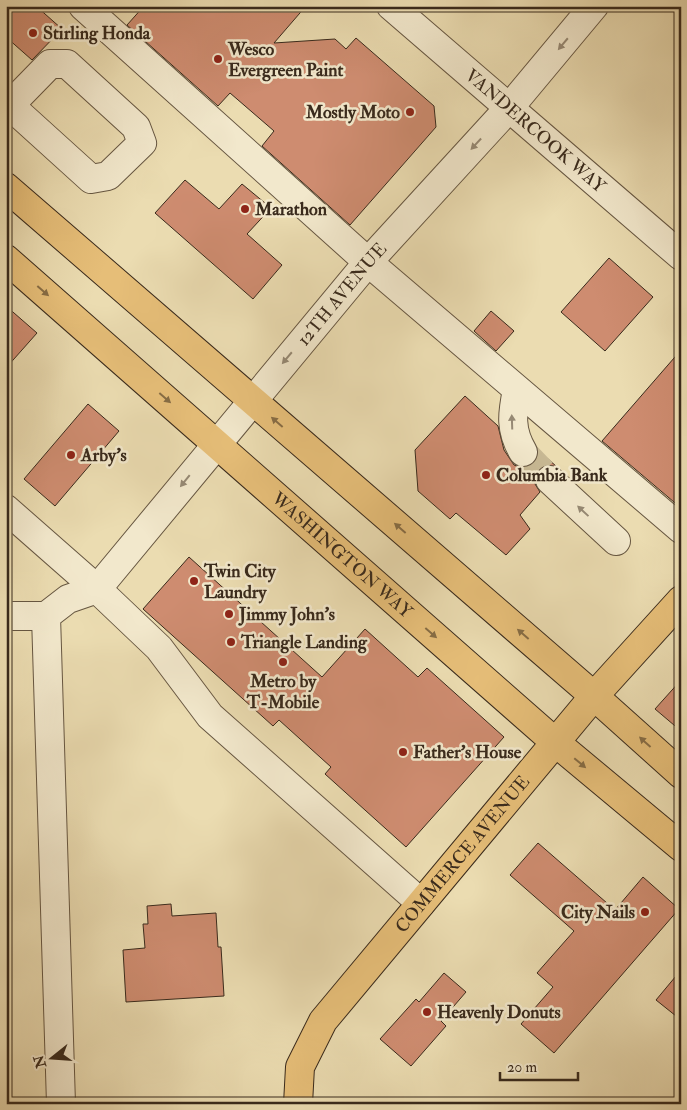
<svg xmlns="http://www.w3.org/2000/svg" width="687" height="1110" font-family="'IM FELL Double Pica',serif">
	<style>
		.building { fill: #ce8c70; stroke: #392a1c }
		.lines { fill: none; stroke-linecap: round; stroke-linejoin: round }
		.minor-tunnel { stroke: #c7b893; stroke-width: 28; stroke-dasharray: 28 14; stroke-linecap: butt }
		.minor-casing { stroke: #665641; stroke-width: 30 }
		.major-casing { stroke: #392a1c; stroke-width: 30 }
		.minor { stroke: #f2e8cc; stroke-width: 28 }
		.major { stroke: #e6be78; stroke-width: 28 }
		.oneway { fill: #968974 }
		.oneway2 { fill: #876d45 }
		.poi-dot { fill: #8f2418; stroke: #f2e8cc; stroke-width: 2 }
		.labels { text-anchor: middle; dominant-baseline: central; stroke-width: 5; stroke-linejoin: round; paint-order: stroke }
		.poi-label { font-size: 18px; font-weight: bold; fill: #392a1c; stroke: #f2e8cc; text-anchor: start }
		.street-label { font-size: 18px; fill: #392a1c; stroke: #f2e8cc }
	</style>
	<rect width="100%" height="100%" fill="#ebdcb1"/>
	<filter id="stains"><feTurbulence type="fractalNoise" baseFrequency=".004" numOctaves="4"/><feColorMatrix values="0 0 0 0 .2 0 0 0 0 .09 0 0 0 0 .02 0 0 0 .5 -.17"/></filter>
	<radialGradient id="worn" r=".72"><stop offset=".6" stop-color="#630" stop-opacity="0"/><stop offset="1" stop-color="#630" stop-opacity=".3"/></radialGradient>
	<!-- building -->
	<g class="building">
		<polygon points="6,6 36,6 62,29 32,60 6,37"/>
		<polygon points="144,6 306,6 274,43 335,39 346,49 356,38 434,106 436,127 350,225 262,146 274,131 230,93 218,106 127,25"/>
		<polygon points="185,180 219,209 242,184 271,208 247,234 282,265 253,299 155,213"/>
		<polygon points="609,258 653,297 605,351 561,312"/>
		<polygon points="6,306 37,333 6,368"/>
		<polygon points="491,311 514,331 496,351 474,331"/>
		<polygon points="681,350 681,508 602,441"/>
		<polygon points="465,396 498,426 504,450 514,465 522,468 531,466 536,460 538,450 557,467 546,465 538,470 535,476 535,484 540,492 520,515 530,529 506,555 456,513 450,519 418,491 415,450"/>
		<polygon points="88,404 119,431 55,506 24,479"/>
		<polygon points="189,557 322,677 365,629 418,677 427,668 504,737 406,847 325,774 331,767 279,720 273,726 143,609"/>
		<polygon points="681,680 681,731 655,709"/>
		<polygon points="538,843 615,910 643,877 679,909 554,1053 521,1024 553,987 537,973 574,931 510,875"/>
		<polygon points="171,904 172,916 216,913 218,947 221,947 224,996 126,1002 123,950 145,948 143,924 148,924 147,906"/>
		<polygon points="681,970 681,1020 656,1000"/>
		<polygon points="444,973 466,992 441,1021 446,1026 411,1066 380,1039 416,999 419,1002"/>
	</g>
	<g class="lines">
		<!-- minor-tunnel -->
		<polyline class="minor-tunnel" points="523,452 550,480"/>
		<!-- minor casing -->
		<g class="minor-casing">
			<g id="minor">
				<polyline points="83,6 368,262 681,529"/>
				<path id="s1" d="M 391,6 L 681,256"/>
				<polyline points="6,102 91,179 108,176 142,143 136,127 67,64 50,64 10,105"/>
				<path d="M 517,390 C 512,414 510,430 523,452"/>
				<polyline points="550,480 616,541"/>
				<polyline points="6,509 97,589 159,648 210,716 421,903"/>
				<polyline points="6,616 46,616"/>
				<path id="s2" d="M 61,1104 L 46,616 L 68,599 L 97,589 L 368,262 L 509,108 L 594,6"/>
			</g>
		</g>
		<!-- major casing -->
		<g class="major-casing">
			<g id="major">
				<polyline points="6,187 594,696 681,774"/>
				<path id="s3" d="M 6,259 L 555,742 L 681,847"/>
				<path id="s4" d="M 298,1104 L 300,1067 L 323,1021 L 594,696 L 681,600"/>
			</g>
		</g>
		<!-- minor -->
		<use href="#minor" class="minor"/>
		<!-- major -->
		<use href="#major" class="major"/>
	</g>
	<!-- one-way arrows -->
	<defs><path id="oneway-solid" d="M-6-.8H1V-3.2L6.5 0L1 3.2V.8H-6Z" transform="scale(1.25)"/></defs>
	<g class="oneway">
		<use href="#oneway-solid" transform="translate(563 44) rotate(130)"/>
		<use href="#oneway-solid" transform="translate(476 144) rotate(133)"/>
		<use href="#oneway-solid" transform="translate(287 358) rotate(130)"/>
		<use href="#oneway-solid" transform="translate(512 422) rotate(-92)"/>
		<use href="#oneway-solid" transform="translate(185 481) rotate(129)"/>
		<use href="#oneway-solid" transform="translate(583 511) rotate(-137)"/>
	</g>
	<g class="oneway2">
		<use href="#oneway-solid" transform="translate(43 291) rotate(41)"/>
		<use href="#oneway-solid" transform="translate(165 398) rotate(41)"/>
		<use href="#oneway-solid" transform="translate(277 422) rotate(-139)"/>
		<use href="#oneway-solid" transform="translate(400 528) rotate(-139)"/>
		<use href="#oneway-solid" transform="translate(431 633) rotate(41)"/>
		<use href="#oneway-solid" transform="translate(523 634) rotate(-139)"/>
		<use href="#oneway-solid" transform="translate(645 742) rotate(-138)"/>
		<use href="#oneway-solid" transform="translate(580 763) rotate(40)"/>
	</g>
	<!-- markers -->
	<g class="poi-dot">
		<circle cx="33" cy="33" r="5"/>
		<circle cx="218" cy="59" r="5"/>
		<circle cx="410" cy="112" r="5"/>
		<circle cx="245" cy="209" r="5"/>
		<circle cx="71" cy="455" r="5"/>
		<circle cx="486" cy="475" r="5"/>
		<circle cx="194" cy="581" r="5"/>
		<circle cx="229" cy="614" r="5"/>
		<circle cx="231" cy="642" r="5"/>
		<circle cx="283" cy="662" r="5"/>
		<circle cx="403" cy="752" r="5"/>
		<circle cx="645" cy="912" r="5"/>
		<circle cx="427" cy="1012" r="5"/>
	</g>
	<g class="labels">
		<!-- poi labels -->
		<g class="poi-label">
			<text x="43" y="33">Stirling Honda</text>
			<text x="228" y="49">Wesco<tspan x="228" dy="21">Evergreen Paint</tspan></text>
			<text x="400" y="112" text-anchor="end">Mostly Moto</text>
			<text x="255" y="209">Marathon</text>
			<text x="81" y="455">Arby's</text>
			<text x="496" y="475">Columbia Bank</text>
			<text x="204" y="571">Twin City<tspan x="204" dy="21">Laundry</tspan></text>
			<text x="239" y="614">Jimmy John's</text>
			<text x="241" y="642">Triangle Landing</text>
			<text x="283" y="681" text-anchor="middle">Metro by<tspan x="283" dy="21">T-Mobile</tspan></text>
			<text x="413" y="752">Father's House</text>
			<text x="635" y="912" text-anchor="end">City Nails</text>
			<text x="437" y="1012">Heavenly Donuts</text>
		</g>
		<!-- street labels -->
		<g class="street-label">
			<text stroke="none"><textPath href="#s1" startOffset="191">VANDERCOOK WAY</textPath></text>
			<text stroke="none"><textPath href="#s2" startOffset="930">12TH AVENUE</textPath></text>
			<text stroke="none"><textPath href="#s3" startOffset="448">WASHINGTON WAY</textPath></text>
			<text stroke="none"><textPath href="#s4" startOffset="306">COMMERCE AVENUE</textPath></text>
		</g>
	</g>
	<!-- margin -->
	<rect width="687" height="1110" fill="none" stroke="#ebdcb1" stroke-width="25"/>
	<rect x="8" y="8" width="672" height="1095" fill="none" stroke="#392a1c" stroke-width="2.5"/>
	<rect x="12" y="12" width="662" height="1085" fill="none" stroke="#392a1c"/>
	<!-- north arrow -->
	<g transform="translate(52 1058) rotate(253)" stroke="#f2e8cc" stroke-width="4" paint-order="stroke">
	<path d="M0-4L9 19L0 12L-9 19Z" fill="#392a1c"/>
	<text y="-8" font-size="14" font-weight="bold" text-anchor="middle" fill="#392a1c">N</text>
	</g>
	<!-- scale -->
	<path d="M500 1072v8h78v-8" fill="none" stroke="#392a1c" stroke-width="2.5"/>
	<text x="507" y="1072" font-size="15" fill="#392a1c" stroke="#f2e8cc" stroke-width="4" paint-order="stroke">20 m</text>
	<rect width="100%" height="100%" filter="url(#stains)"/>
	<rect width="100%" height="100%" fill="url(#worn)"/>
</svg>
